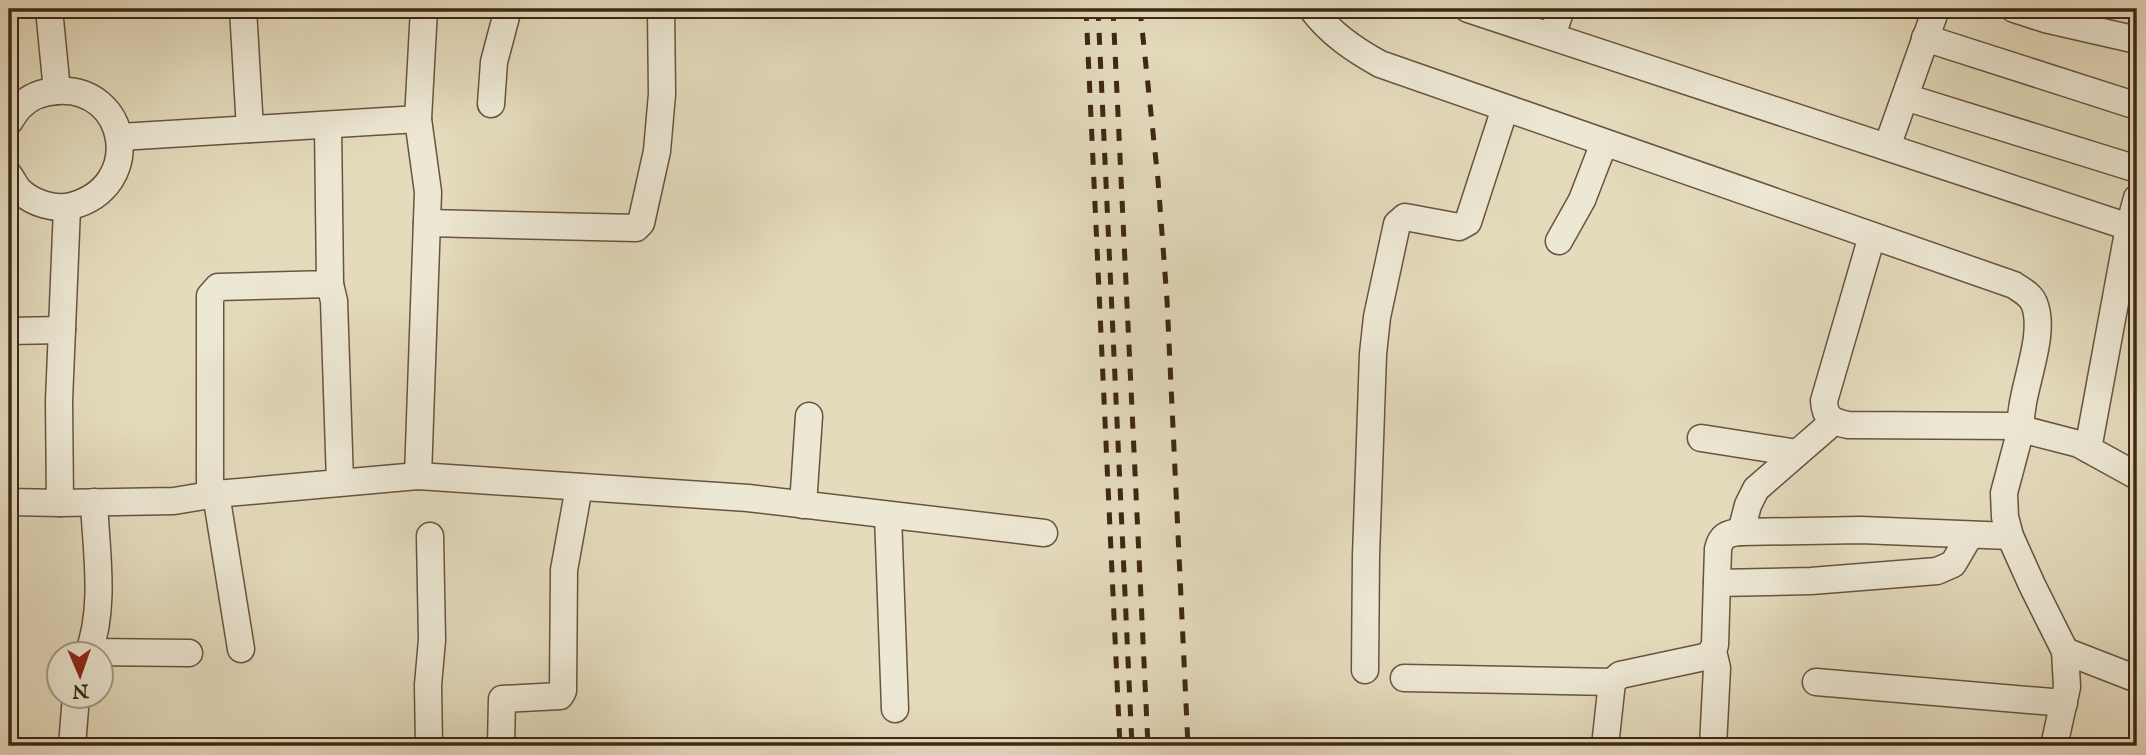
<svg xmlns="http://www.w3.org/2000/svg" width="2146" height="755" font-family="'IM FELL English',serif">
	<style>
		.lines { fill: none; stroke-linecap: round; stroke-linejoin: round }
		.minor-casing { stroke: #685440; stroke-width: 29 }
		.minor { stroke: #ede8d4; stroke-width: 26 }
		.rail { stroke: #3f2716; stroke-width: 5; stroke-dasharray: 12 12; stroke-linecap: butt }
	</style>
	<rect width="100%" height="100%" fill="#e4dbbd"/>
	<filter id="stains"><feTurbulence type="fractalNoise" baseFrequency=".00286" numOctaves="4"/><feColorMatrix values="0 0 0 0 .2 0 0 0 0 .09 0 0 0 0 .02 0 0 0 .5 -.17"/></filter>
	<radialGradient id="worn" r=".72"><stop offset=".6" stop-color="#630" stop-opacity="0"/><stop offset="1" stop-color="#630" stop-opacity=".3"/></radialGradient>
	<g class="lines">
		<!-- minor casing -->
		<g class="minor-casing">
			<g id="minor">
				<polyline points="49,9 57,91"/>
				<polyline points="243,9 250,129"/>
				<path d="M 1312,9 C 1330,33 1353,49 1380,64 L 2014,285 C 2021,290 2030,294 2034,303 C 2048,337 2018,393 2021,429 L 2079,444 L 2137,476"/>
				<polyline points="1468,9 2129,227"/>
				<polyline points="2014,9 2045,19 2137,40"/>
				<polyline points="1552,36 1561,9"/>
				<polyline points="1925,38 2137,106"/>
				<polyline points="1905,97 2137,169"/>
				<polyline points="491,104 494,62 508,9"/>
				<path d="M 9,122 C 13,116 17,109 22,105 C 31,96 44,92 56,91 C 129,85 146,187 71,206 C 55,210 33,203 21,192 C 16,188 13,180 9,175"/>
				<polyline points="120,137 418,119"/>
				<polyline points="1887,147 1936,9"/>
				<polyline points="427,223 636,228 641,223 657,151 662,94 661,9"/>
				<path d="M 1872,236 L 1824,401 C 1825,418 1832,422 1848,425 L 2020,426"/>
				<polyline points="1559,241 1582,200 1604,143"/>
				<polyline points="330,284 334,301 340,482"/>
				<polyline points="9,331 62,330"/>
				<polyline points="2021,429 2004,493 2005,517 2010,536 2032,585 2065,651 2067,687 2054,746"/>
				<polyline points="1701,438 1797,453"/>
				<polyline points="2088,449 2129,227 2137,198"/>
				<polyline points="418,476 428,192 418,119 424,9"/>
				<polyline points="216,494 241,649"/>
				<polyline points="210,495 210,296 218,287 330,284 328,125"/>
				<polyline points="9,502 60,503 174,501 216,494 418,476 748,498 1044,533"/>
				<polyline points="60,503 59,401 67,208"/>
				<polyline points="803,505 809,416"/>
				<polyline points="888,515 895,709"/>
				<polyline points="1741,532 1748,505 1756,489 1833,422"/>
				<polyline points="1717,583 1811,581 1937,571 1953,564 1970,535"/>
				<polyline points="1713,651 1717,668 1713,746"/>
				<polyline points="2065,651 2137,679"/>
				<polyline points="89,652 189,653"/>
				<path d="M 88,654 C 106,608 96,550 94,502"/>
				<polyline points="1365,670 1366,556 1373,354 1377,317 1397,224 1405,217 1459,227 1468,222 1505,108"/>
				<polyline points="1404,678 1612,682"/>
				<polyline points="1816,682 2064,703"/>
				<polyline points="72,746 76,696"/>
				<polyline points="429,746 428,685 432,640 430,536"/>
				<polyline points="501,746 502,699 560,696 563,691 564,570 579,487"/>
				<path d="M 1605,746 L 1612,682 L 1620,675 L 1709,656 L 1715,645 L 1718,549 C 1721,536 1727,533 1741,532 L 1861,530 L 2010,536"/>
			</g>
		</g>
		<!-- minor -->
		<use href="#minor" class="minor"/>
		<!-- rail -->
		<g class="rail">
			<polyline points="1086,9 1120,746"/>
			<polyline points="1098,9 1132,746"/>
			<polyline points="1113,9 1148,746"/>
			<polyline points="1140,9 1158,180 1167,300 1188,746"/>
		</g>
	</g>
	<!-- margin -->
	<rect width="2146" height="755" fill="none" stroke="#e4dbbd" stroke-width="35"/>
	<rect x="10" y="10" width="2125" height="734" fill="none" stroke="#3f2716" stroke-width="3.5"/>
	<rect x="18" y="18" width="2111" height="720" fill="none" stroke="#3f2716" stroke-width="2"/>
	<!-- north arrow -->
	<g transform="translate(80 675) rotate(178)"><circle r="33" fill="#ede8d4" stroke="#a79b88" stroke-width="2"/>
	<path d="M0-5L12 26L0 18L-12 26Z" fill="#8f2418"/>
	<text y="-10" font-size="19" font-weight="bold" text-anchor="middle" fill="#3f2716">N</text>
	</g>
	<rect width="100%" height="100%" filter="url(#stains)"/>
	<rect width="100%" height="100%" fill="url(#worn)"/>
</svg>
